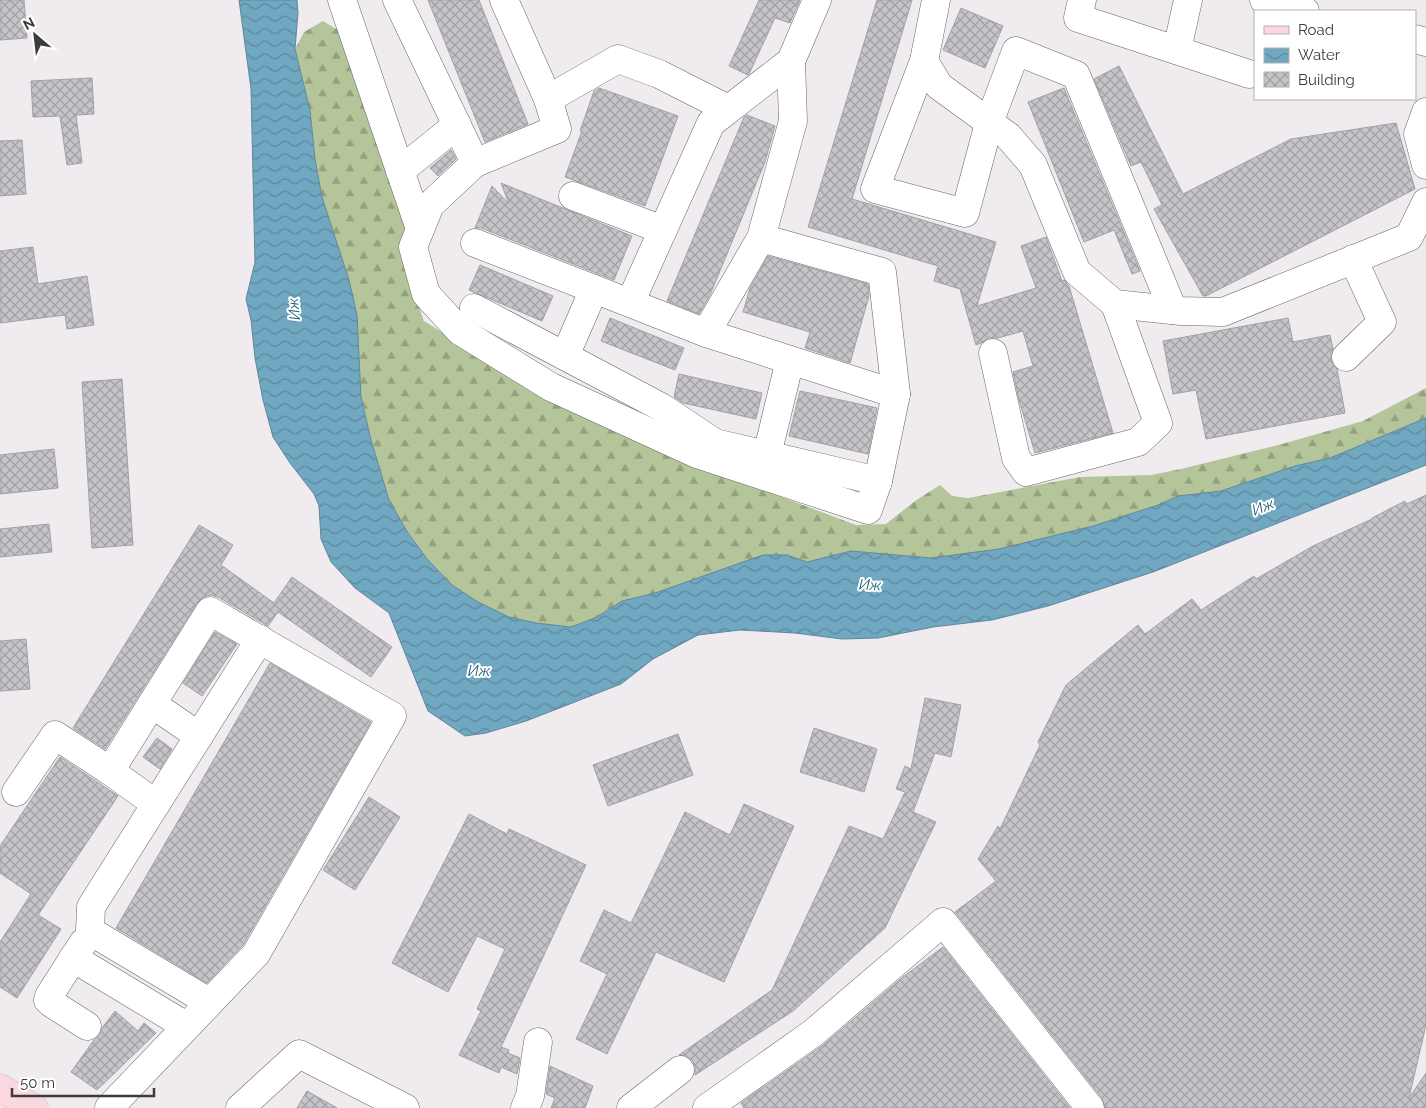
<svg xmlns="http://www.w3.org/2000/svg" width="1426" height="1108" font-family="Raleway,sans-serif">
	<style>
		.forest { fill: url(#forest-firs) }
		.water { fill: url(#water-waves); stroke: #618799 }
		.building { fill: url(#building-cross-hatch); stroke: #a2a1a5 }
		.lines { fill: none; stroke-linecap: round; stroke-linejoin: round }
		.minor-casing { stroke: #686568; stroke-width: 29 }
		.major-casing { stroke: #c9c8c9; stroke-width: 29 }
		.minor { stroke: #fff; stroke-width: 28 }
		.major { stroke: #fbd7e0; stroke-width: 28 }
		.labels { text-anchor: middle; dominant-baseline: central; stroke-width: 4; stroke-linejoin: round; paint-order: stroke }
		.water-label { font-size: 15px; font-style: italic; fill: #175c78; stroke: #fff }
	</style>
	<defs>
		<pattern id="forest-firs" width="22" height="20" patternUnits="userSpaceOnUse" patternTransform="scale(1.25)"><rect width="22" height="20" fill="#b4c599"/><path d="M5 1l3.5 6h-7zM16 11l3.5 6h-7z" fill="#94a17e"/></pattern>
		<pattern id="water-waves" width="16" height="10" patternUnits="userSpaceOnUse" patternTransform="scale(1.25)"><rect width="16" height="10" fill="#70a7c1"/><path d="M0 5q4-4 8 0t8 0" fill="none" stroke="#5d899e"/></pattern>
		<pattern id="building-cross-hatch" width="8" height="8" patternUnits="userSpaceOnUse" patternTransform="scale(1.25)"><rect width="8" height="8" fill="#c5c4c8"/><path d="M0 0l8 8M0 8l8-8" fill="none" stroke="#a1a0a4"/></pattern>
	</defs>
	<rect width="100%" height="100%" fill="#efebef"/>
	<!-- forest -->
	<polygon class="forest" points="323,21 338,30 411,227 410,281 424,321 525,384 739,481 856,525 886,524 915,501 940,485 952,496 968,498 1080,477 1151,475 1181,469 1282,444 1363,421 1426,388 1426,418 1330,458 1295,466 1221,491 1178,496 1158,505 1093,526 999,549 931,558 851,551 807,562 787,555 688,581 655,593 622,601 597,617 571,627 536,623 509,617 478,602 452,585 427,559 408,533 389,500 371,440 361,397 357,315 349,280 322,197 315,159 310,110 295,49 304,32"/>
	<!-- water -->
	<polygon class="water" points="239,0 297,0 298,13 295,49 310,110 315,159 322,197 349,280 357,315 361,397 371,440 389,500 408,533 427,559 452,585 478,602 509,617 536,623 571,627 597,617 622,601 655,593 763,555 787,555 807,562 851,551 931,558 999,549 1093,526 1158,505 1178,496 1221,491 1295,466 1330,458 1426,418 1426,465 1153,572 1048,606 992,620 933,627 878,638 842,639 795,633 740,630 698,635 653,659 621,684 526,721 486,733 465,736 428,711 389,613 355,588 331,562 321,539 319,506 314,494 290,463 273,437 263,400 255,358 251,320 246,299 255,262 251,89"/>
	<!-- building -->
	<g class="building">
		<polygon points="0,0 24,0 27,38 0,40"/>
		<polygon points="428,0 479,0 528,124 485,142"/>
		<polygon points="759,0 800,0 790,23 775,18 749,74 748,75 729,66"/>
		<polygon points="877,0 912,0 852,199 996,242 977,306 1036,288 1021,246 1046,237 1062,281 1064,280 1069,286 1113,433 1035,453 1019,400 1013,372 1033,366 1023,331 998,338 989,338 981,343 976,345 960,289 934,281 938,266 808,227"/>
		<polygon points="961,8 1003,26 985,68 943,50"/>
		<polygon points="1119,66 1183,194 1291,139 1396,123 1415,189 1206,296 1203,296 1154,209 1162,205 1141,162 1131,166 1094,79"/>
		<polygon points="92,78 94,114 76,115 82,163 67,165 60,116 33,117 31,81"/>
		<polygon points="599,88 678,116 645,206 565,177 582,131 580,131 594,91"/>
		<polygon points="1064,88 1140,271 1132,274 1114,230 1084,242 1028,102"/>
		<polygon points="747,115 775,126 765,162 710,295 699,314 667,301 744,117"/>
		<polygon points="22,140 26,194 0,196 0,141"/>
		<polygon points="451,150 456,159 438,176 430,168"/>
		<polygon points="501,183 632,236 614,280 481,228 475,228 492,186 509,204"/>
		<polygon points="33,247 38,284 87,276 94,325 67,329 65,315 0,323 0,251"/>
		<polygon points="768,256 868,284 869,296 850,363 805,348 810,332 743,312 750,288"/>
		<polygon points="480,265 553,296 542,321 469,290"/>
		<polygon points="610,318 684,348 675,370 601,341"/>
		<polygon points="1288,318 1293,342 1330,335 1333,349 1331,353 1331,360 1337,369 1345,413 1206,439 1196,390 1173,394 1163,341"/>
		<polygon points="679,374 762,393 756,419 683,403 674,397"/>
		<polygon points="122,379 133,545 92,548 82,382"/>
		<polygon points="800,391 877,408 868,454 789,436"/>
		<polygon points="54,449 58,488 0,494 0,455"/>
		<polygon points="1426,495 1426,1025 1409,1098 1426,1073 1426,1108 1105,1108 1102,1098 955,912 996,881 978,859 998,826 1000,829 1040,745 1038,742 1066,685 1138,625 1145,634 1192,599 1201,610 1254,576 1256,579 1313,546 1372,519 1372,518 1405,501 1407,504"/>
		<polygon points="49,524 52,552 0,557 0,529"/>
		<polygon points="199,525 233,545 221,565 274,603 292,577 392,647 371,677 278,612 268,626 218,597 211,595 203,597 197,603 105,749 73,728"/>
		<polygon points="215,632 237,644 202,696 183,683"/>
		<polygon points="26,639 30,689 0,691 0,641"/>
		<polygon points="270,663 371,722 243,945 207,983 116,928"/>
		<polygon points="925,698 961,705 951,757 935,753 913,812 936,822 885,928 793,1011 695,1075 695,1067 693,1061 686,1056 679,1055 772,990 849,826 883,839 905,792 896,789 905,766 911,769"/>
		<polygon points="814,728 877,749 864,792 800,772"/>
		<polygon points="678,734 693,775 608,806 593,765"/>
		<polygon points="157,738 172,749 160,769 143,757"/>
		<polygon points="60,757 118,796 38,915 61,929 17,998 0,987 0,942 31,894 0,873 0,846"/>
		<polygon points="369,797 400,817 355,890 323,870"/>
		<polygon points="744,804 794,826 724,982 656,952 607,1054 576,1039 607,974 580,961 604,910 631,923 685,812 730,835"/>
		<polygon points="469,814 507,834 509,829 586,865 501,1047 509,1050 508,1053 520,1058 517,1074 501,1067 499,1073 459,1055 481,1011 477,1009 505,949 477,936 448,992 392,963"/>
		<polygon points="943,947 1070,1108 744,1108 741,1103 823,1045 903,977"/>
		<polygon points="115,1011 138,1031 144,1023 156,1033 97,1090 71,1072 94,1040 100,1035 102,1028"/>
		<polygon points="550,1066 593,1086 585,1108 551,1108 555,1098 546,1094"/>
		<polygon points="307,1091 337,1108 297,1108"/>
	</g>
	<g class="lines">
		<!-- minor casing -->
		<g class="minor-casing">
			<g id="minor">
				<polyline points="342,0 420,229"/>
				<polyline points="397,0 475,163 557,129 548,99 504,0"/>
				<polyline points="936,0 924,61 939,86 1008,136 1033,165 1077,272 1115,304 1181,311 1223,312 1409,237 1426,202"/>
				<polyline points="1082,0 1078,18 1249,74"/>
				<polyline points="1264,0 1305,11"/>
				<polyline points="1415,39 1426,42"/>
				<polyline points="1177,50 1188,0"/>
				<polyline points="924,61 875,189 965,213 989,123 1016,51 1076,75 1173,310"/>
				<polyline points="548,99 618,59 659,74 728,109"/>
				<polyline points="1426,112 1418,134 1426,165"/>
				<polyline points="475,163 430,205 413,247 426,294 460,331 551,387 697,454 868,510 878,481"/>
				<polyline points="400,171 457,125"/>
				<polyline points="573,196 663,230"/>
				<polyline points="761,238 706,333 896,394 882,272 761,238 793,121 791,61"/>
				<polyline points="475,243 630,303"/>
				<polyline points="474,308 661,407 715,443 878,481 896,394"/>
				<polyline points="706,333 630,303 711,123 791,61 817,0"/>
				<polyline points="993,353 1016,458 1026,472 1138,442 1158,423 1115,304"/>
				<polyline points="565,356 594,289"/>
				<polyline points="1346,357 1382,322 1353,259"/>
				<polyline points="767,455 790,360"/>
				<polyline points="152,704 199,736"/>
				<polyline points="110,771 156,804"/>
				<polyline points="16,792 55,735 110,771 210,611 392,716 256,954 109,1108"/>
				<polyline points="83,943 49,996 48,1000 51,1003 87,1026"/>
				<polyline points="73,958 186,1026"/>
				<polyline points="209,1002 90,931 91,907 260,639"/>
				<polyline points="240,1108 299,1054 405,1108"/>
				<polyline points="525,1108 530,1096 538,1042"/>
				<polyline points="631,1108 680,1070"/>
				<polyline points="707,1108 813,1033 943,922 1090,1108"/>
			</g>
		</g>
		<!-- major casing -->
		<g class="major-casing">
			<polyline id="major" points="0,1088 34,1108"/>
		</g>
		<!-- minor -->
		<use href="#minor" class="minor"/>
		<!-- major -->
		<use href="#major" class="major"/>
	</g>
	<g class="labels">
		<!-- water labels -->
		<g class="water-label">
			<text transform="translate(294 309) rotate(-95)">Иж</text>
			<text transform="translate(1263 507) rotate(-22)">Иж</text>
			<text transform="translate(870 585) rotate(2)">Иж</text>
			<text x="479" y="671">Иж</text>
		</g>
	</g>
	<!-- legend -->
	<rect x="1254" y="10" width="162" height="90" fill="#ffffff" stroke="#b1b1b1"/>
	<rect x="1264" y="26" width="25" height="8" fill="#fbd7e0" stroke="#b1b1b1"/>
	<text x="1298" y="35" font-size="15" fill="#3d3c3d">Road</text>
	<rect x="1264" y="48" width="25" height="15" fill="url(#water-waves)" stroke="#b1b1b1"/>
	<text x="1298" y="60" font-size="15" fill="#3d3c3d">Water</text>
	<rect x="1264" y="72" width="25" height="15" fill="url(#building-cross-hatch)" stroke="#b1b1b1"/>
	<text x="1298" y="85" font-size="15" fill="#3d3c3d">Building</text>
	<!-- north arrow -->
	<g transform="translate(35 35) rotate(332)" stroke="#ffffff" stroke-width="4" paint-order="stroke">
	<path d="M0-4L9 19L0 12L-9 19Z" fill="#3d3c3d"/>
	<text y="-8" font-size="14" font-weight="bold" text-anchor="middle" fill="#3d3c3d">N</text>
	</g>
	<!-- scale -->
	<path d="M12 1088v8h142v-8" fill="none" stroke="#3d3c3d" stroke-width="2.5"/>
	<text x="20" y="1088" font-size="15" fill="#3d3c3d" stroke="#ffffff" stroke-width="4" paint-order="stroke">50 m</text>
</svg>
